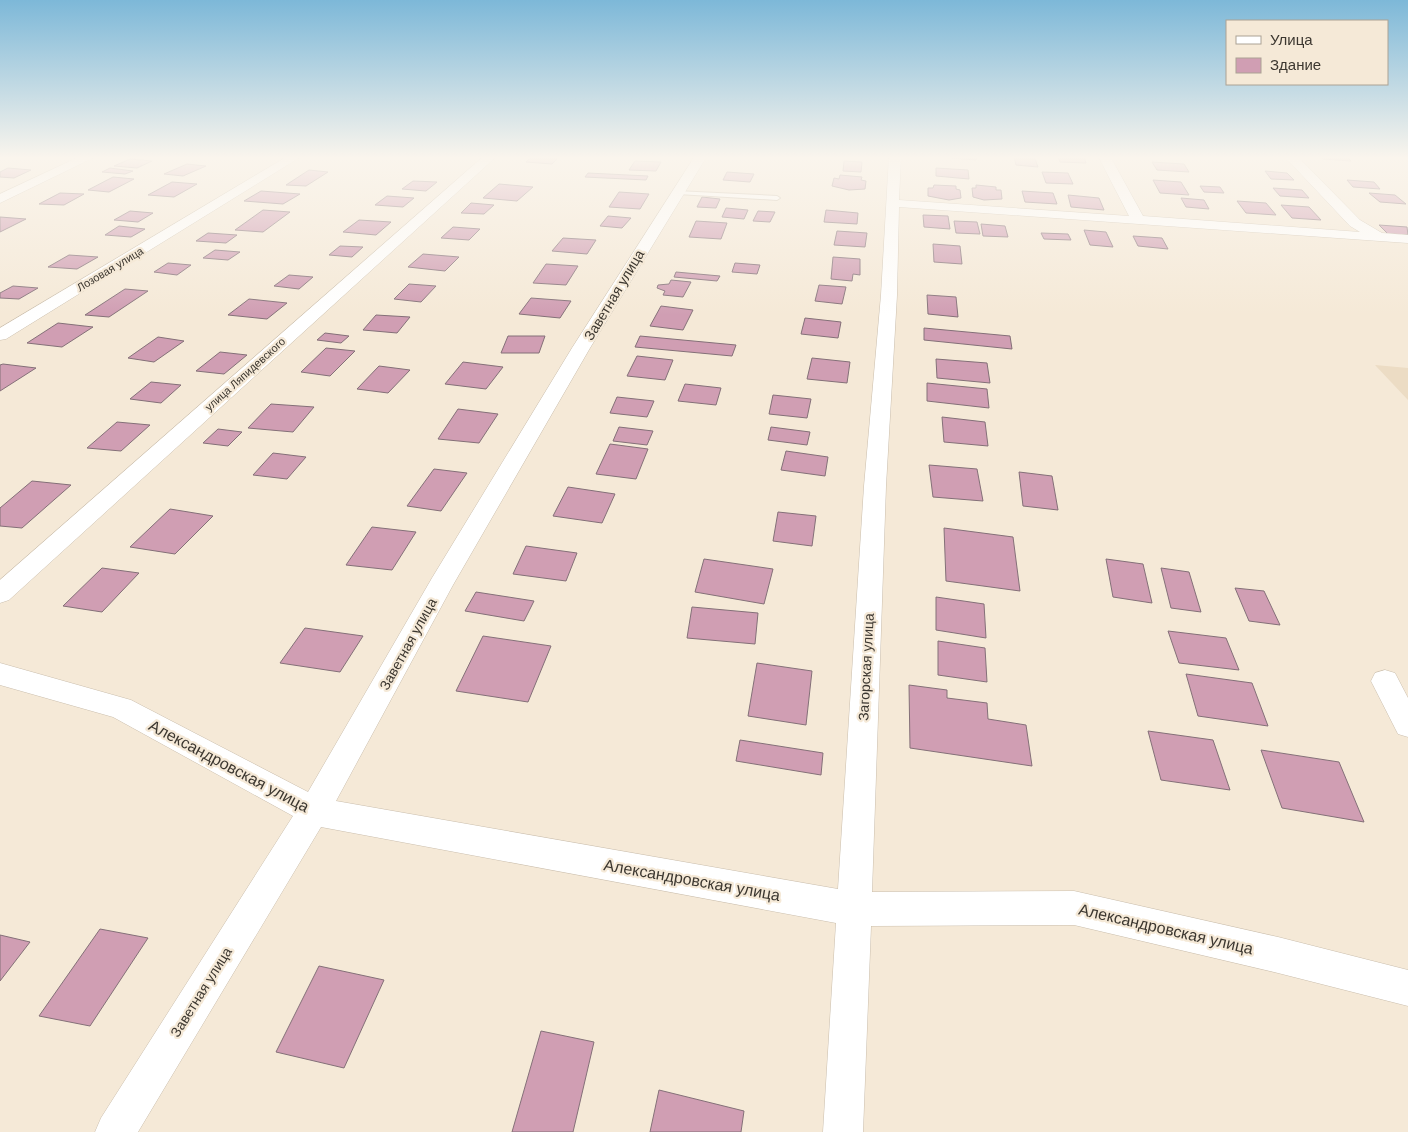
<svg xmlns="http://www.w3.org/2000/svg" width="1408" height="1132" font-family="Arial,sans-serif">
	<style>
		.built { fill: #ecdcc4 }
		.building { fill: #d09eb3; stroke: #847078 }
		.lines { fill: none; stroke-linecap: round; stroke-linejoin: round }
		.lane-casing { stroke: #cabead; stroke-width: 2 }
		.street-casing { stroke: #cabead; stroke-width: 1 }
		.lane { fill: #fff; fill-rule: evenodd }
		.street { fill: #fff; fill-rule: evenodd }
		.labels { text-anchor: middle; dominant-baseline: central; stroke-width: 4.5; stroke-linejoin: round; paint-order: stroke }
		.far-street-label { font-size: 11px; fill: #3c3730; stroke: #f5e9d7 }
		.street-label { font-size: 14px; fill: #3c3730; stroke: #f5e9d7 }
		.near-street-label { font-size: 16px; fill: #3c3730; stroke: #f5e9d7 }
	</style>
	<rect width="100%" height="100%" fill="#f5e9d7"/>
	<!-- built -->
	<polygon class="built" points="1375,365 1408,368 1408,400"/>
	<!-- building -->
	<g class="building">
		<polygon points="532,156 549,156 559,157 552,164 526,162"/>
		<polygon points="952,156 976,156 976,160 952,158"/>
		<polygon points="1058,156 1084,157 1086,163 1060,162"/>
		<polygon points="1320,156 1346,156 1351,161 1323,159"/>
		<polygon points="1014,157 1035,159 1038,167 1016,165"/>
		<polygon points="130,159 152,161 137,168 114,166"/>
		<polygon points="635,161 661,162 656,171 629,170"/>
		<polygon points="844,161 862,162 861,172 843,171"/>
		<polygon points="1152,162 1184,164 1189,172 1157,170"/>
		<polygon points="187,164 206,166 183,176 164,174"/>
		<polygon points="8,168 31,170 14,178 0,177 0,172"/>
		<polygon points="110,168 133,171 125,174 102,172"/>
		<polygon points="936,168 968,170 969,179 936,176"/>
		<polygon points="309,170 328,172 306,186 286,185"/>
		<polygon points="1265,171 1287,173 1294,180 1271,179"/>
		<polygon points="727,172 754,174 750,182 723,180"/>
		<polygon points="1042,172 1068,173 1073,184 1046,183"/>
		<polygon points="588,173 648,176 646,180 585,177"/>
		<polygon points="840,175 862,177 861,180 866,181 865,189 849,190 832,186 834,178 839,179"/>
		<polygon points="113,177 134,179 109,192 88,190"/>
		<polygon points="1153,180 1181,182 1189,195 1160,193"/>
		<polygon points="1347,180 1374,182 1380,189 1353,187"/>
		<polygon points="413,181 437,182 426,191 402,189"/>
		<polygon points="172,182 197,184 174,197 148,195"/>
		<polygon points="499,184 533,187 517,201 483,198"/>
		<polygon points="934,185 956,186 956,189 960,190 961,198 949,200 928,196 928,188 933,188"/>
		<polygon points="976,185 996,187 996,190 1001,190 1002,199 984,200 973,197 972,188 976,188"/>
		<polygon points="1200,186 1220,187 1224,193 1204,192"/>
		<polygon points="1273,188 1302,190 1309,198 1280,196"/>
		<polygon points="261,191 300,194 283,204 244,201"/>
		<polygon points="1022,191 1053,193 1057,204 1025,202"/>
		<polygon points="619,192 649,194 640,209 609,207"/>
		<polygon points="60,193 84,194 64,205 39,204"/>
		<polygon points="1369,193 1395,195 1406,204 1380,202"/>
		<polygon points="1068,195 1099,198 1104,210 1071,207"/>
		<polygon points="387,196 414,198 403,207 375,205"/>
		<polygon points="702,197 720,199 716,208 697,207"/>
		<polygon points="1181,198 1204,200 1209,209 1186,207"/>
		<polygon points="1237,201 1266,203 1276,215 1246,213"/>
		<polygon points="471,203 494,205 484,214 461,213"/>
		<polygon points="1281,205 1309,207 1321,220 1292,218"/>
		<polygon points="726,208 748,210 744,219 722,217"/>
		<polygon points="263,210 290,212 263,232 235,230"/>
		<polygon points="826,210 858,213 857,224 824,222"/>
		<polygon points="130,211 153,213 138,222 114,220"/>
		<polygon points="758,211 775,212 770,222 753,221"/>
		<polygon points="923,215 948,216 950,229 924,227"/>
		<polygon points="608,216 631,218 622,228 600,226"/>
		<polygon points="0,217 26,219 0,232"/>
		<polygon points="359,220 391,222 376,235 343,232"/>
		<polygon points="696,221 727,223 721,239 689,237"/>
		<polygon points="954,221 977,222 980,234 956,233"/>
		<polygon points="981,224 1005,226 1008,237 983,236"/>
		<polygon points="1379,225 1407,227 1408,235 1388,234"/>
		<polygon points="119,226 145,229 131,237 105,235"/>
		<polygon points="453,227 480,229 469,240 441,238"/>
		<polygon points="1084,230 1106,232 1113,247 1090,245"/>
		<polygon points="837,231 867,233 865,247 834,245"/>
		<polygon points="208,233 237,235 226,243 196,241"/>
		<polygon points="1041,233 1068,234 1071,240 1044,239"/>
		<polygon points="1133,236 1162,238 1168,249 1138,246"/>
		<polygon points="563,238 596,240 587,254 552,251"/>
		<polygon points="933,244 960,246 962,264 934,262"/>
		<polygon points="340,246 363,247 352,257 329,255"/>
		<polygon points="215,250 240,252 228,260 203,258"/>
		<polygon points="423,254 459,257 445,271 408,267"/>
		<polygon points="69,255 98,257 77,269 48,267"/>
		<polygon points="833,257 860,259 860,275 853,274 852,281 831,279"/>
		<polygon points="168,263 191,265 177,275 154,272"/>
		<polygon points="735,263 760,265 757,274 732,272"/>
		<polygon points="546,264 578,266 566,285 533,283"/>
		<polygon points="676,272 720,276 717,281 674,277"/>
		<polygon points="289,275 313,277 299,289 274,286"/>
		<polygon points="671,280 691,282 683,297 663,295 665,291 657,288 658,285 669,284"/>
		<polygon points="409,284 436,286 421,302 394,299"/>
		<polygon points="819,285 846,287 842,304 815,301"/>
		<polygon points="13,286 38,288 19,299 0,298 0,293"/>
		<polygon points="125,289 148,291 109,317 85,315"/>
		<polygon points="927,295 956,297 958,317 928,314"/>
		<polygon points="531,298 571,301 560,318 519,314"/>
		<polygon points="249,299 287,303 267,319 228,315"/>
		<polygon points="661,306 693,310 683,330 650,326"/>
		<polygon points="376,315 410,317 397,333 363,330"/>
		<polygon points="805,318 841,322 838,338 801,334"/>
		<polygon points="58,323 93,327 62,347 27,343"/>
		<polygon points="924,328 1010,336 1012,349 924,340"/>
		<polygon points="325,333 349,336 341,343 317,340"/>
		<polygon points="508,336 545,336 539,353 501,353"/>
		<polygon points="640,336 736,345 732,356 635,347"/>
		<polygon points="158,337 184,341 154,362 128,358"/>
		<polygon points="326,348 355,351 330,376 301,372"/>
		<polygon points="220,352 247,355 224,374 196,371"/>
		<polygon points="637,356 673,360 665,380 627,376"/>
		<polygon points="812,358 850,362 847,383 807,379"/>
		<polygon points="936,359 987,363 990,383 937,378"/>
		<polygon points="463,362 503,367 486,389 445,384"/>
		<polygon points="3,364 36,368 0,391 0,365"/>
		<polygon points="379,366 410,370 388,393 357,389"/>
		<polygon points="151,382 181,385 161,403 130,399"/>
		<polygon points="927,383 987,389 989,408 927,401"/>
		<polygon points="685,384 721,388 716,405 678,401"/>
		<polygon points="773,395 811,399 807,418 769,414"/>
		<polygon points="617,397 654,401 647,417 610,413"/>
		<polygon points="271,404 314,407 293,432 248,428"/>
		<polygon points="458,409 498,414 479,443 438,439"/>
		<polygon points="942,417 985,422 988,446 944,442"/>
		<polygon points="117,422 150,425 121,451 87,448"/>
		<polygon points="619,427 653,431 647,445 613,441"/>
		<polygon points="771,427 810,432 807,445 768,440"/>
		<polygon points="218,429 242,432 228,446 203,443"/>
		<polygon points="610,444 648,449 636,479 596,474"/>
		<polygon points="786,451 828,457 825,476 781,470"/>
		<polygon points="273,453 306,457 287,479 253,475"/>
		<polygon points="929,465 977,469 983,501 933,497"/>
		<polygon points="434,469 467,473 441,511 407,506"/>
		<polygon points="1019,472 1052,476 1058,510 1023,506"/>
		<polygon points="32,481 71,485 22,528 0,526 0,508"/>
		<polygon points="568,487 615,494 602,523 553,516"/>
		<polygon points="170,509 213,516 175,554 130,547"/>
		<polygon points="778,512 816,516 812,546 773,541"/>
		<polygon points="372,527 416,532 392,570 346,565"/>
		<polygon points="944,528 1013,537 1020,591 946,581"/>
		<polygon points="526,546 577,553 566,581 513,574"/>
		<polygon points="704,559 773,569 764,604 695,592"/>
		<polygon points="1106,559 1143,564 1152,603 1113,597"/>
		<polygon points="102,568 139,573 102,612 63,606"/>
		<polygon points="1161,568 1189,572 1201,612 1171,608"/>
		<polygon points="1235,588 1264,591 1280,625 1249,621"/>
		<polygon points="476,592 534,601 524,621 465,611"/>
		<polygon points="936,597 984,604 986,638 936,630"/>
		<polygon points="692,607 758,613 755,644 687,638"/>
		<polygon points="305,628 363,636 340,672 280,663"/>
		<polygon points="1168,631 1226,638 1239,670 1179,663"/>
		<polygon points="483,636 551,646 528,702 456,691"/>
		<polygon points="938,641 985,648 987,682 938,675"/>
		<polygon points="757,663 812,671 806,725 748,716"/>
		<polygon points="1186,674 1252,683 1268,726 1198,716"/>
		<polygon points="909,685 947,690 947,698 987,703 988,719 1026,725 1032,766 910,748"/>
		<polygon points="1148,731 1213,740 1230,790 1161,780"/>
		<polygon points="740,740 823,753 821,775 736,761"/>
		<polygon points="1261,750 1339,762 1364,822 1282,808"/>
		<polygon points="100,929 148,938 90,1026 39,1016"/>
		<polygon points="0,935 30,942 0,981"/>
		<polygon points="319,966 384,980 344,1068 276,1052"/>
		<polygon points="541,1031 594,1042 573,1132 512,1132"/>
		<polygon points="659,1090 744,1111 741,1132 650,1132"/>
	</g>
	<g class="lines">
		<!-- lane casing -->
		<g class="lane-casing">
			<polygon id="lane" points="676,191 777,196 780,198 777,200 678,194 675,192"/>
		</g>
		<!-- street casing -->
		<g class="street-casing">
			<g id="street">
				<polygon points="81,156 97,156 0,203 0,194"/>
				<polygon points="288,156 302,156 6,339 0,340 0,328"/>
				<polygon points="484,156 497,156 9,600 0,603 0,580"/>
				<polygon points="695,156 707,156 590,348 453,585 336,801 838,889 864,486 881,295 889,156 901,156 899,200 1129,216 1098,156 1110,156 1143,216 1360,232 1350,226 1284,156 1297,156 1360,220 1382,233 1408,235 1408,243 899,207 897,295 886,486 872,892 1074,891 1278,937 1408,970 1408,1006 1278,973 1074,925 871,926 863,1132 823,1132 836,923 321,827 138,1132 95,1132 101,1118 293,816 113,717 0,685 0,663 131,700 308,792 432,578 572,348"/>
				<polygon points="1385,670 1395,673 1408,698 1408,737 1398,734 1371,681 1375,673"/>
			</g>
		</g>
		<!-- lane -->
		<use href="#lane" class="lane"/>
		<!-- street -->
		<use href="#street" class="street"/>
	</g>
	<!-- sky -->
	<linearGradient id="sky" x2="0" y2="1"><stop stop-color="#7db8d8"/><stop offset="0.5" stop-color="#faf5ed"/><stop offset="1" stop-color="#faf5ed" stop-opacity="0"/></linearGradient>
	<rect width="1408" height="315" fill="url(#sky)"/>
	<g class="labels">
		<!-- far-street labels -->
		<g class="far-street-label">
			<text transform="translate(110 269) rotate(-31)">Лозовая улица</text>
			<text transform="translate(245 374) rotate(-42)">улица Ляпидевского</text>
		</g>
		<!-- street labels -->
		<g class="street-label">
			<text transform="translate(614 295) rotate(-59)">Заветная улица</text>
			<text transform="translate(408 644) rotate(-61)">Заветная улица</text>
			<text transform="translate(866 667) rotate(-87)">Загорская улица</text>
			<text transform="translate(201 992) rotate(-58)">Заветная улица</text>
		</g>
		<!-- near-street labels -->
		<g class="near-street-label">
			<text transform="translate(229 766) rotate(28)">Александровская улица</text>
			<text transform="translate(692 880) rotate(10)">Александровская улица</text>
			<text transform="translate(1166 929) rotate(13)">Александровская улица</text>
		</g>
	</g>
	<!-- legend -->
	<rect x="1226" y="20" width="162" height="65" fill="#f5e9d7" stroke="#aba294"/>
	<rect x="1236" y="36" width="25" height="8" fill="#ffffff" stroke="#aba294"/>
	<text x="1270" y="45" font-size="15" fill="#3c3730">Улица</text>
	<rect x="1236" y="58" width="25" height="15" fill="#d09eb3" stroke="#aba294"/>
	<text x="1270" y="70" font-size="15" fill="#3c3730">Здание</text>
</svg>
